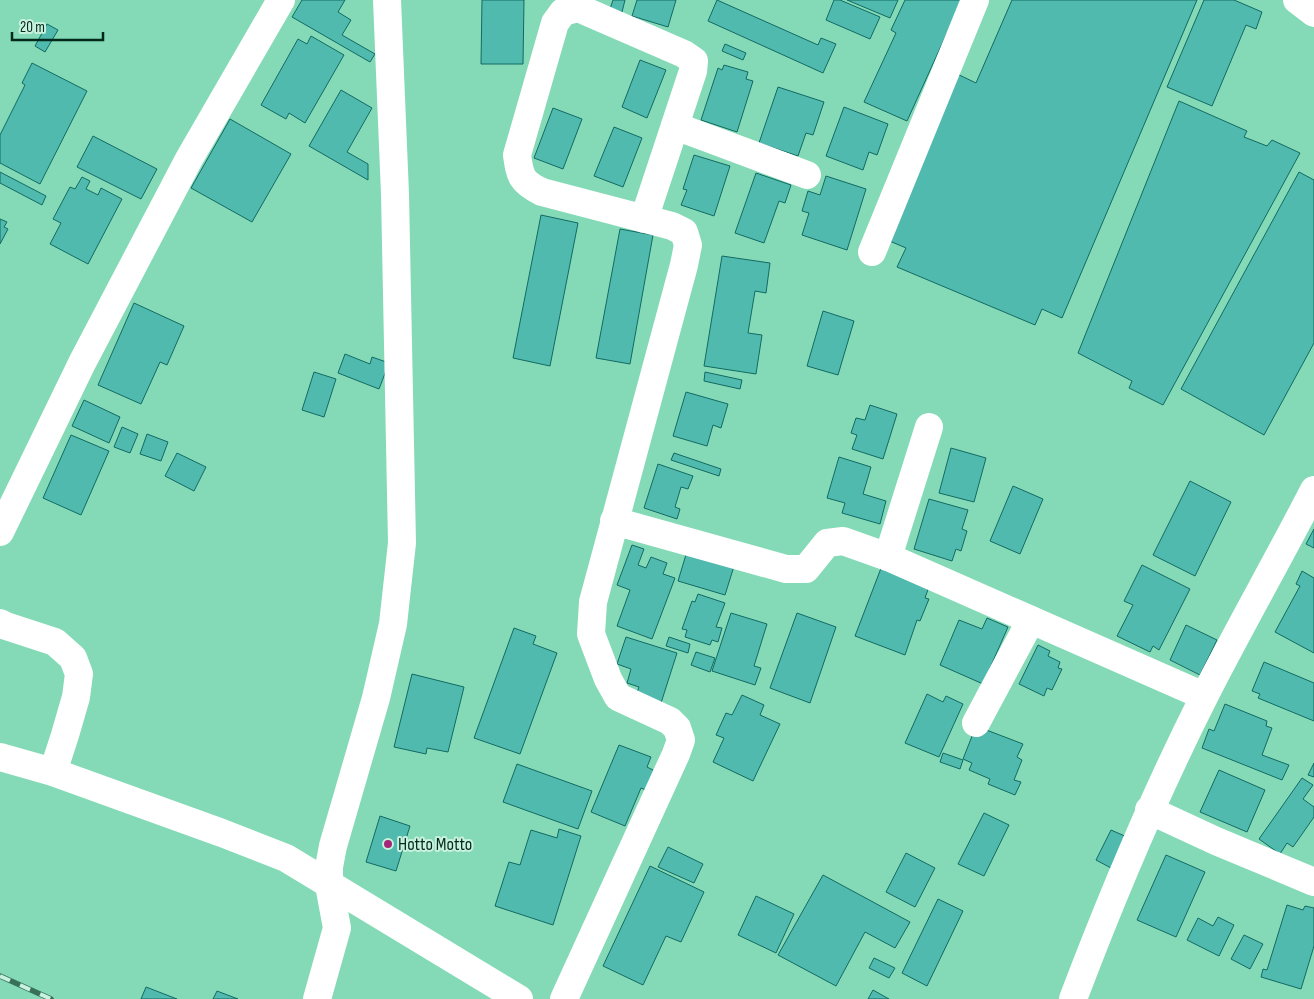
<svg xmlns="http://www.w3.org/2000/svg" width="1314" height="999" font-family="'Sofia Sans Condensed',sans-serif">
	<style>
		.building { fill: #51baae; stroke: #126a62 }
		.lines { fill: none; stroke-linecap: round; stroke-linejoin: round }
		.minor { stroke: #fff; stroke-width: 28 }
		.major { stroke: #fff; stroke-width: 28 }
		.rail-casing { stroke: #37715a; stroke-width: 5.5 }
		.rail { stroke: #c8f1de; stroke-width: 4; stroke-dasharray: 11; stroke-linecap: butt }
		.poi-dot { fill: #a42679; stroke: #c8f1de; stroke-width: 2 }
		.labels { text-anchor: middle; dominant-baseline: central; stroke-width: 4; stroke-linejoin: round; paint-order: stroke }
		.poi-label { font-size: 18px; fill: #03291c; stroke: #c8f1de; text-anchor: start }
	</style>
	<rect width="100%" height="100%" fill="#84dab6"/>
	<!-- building -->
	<g class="building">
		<polygon points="302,0 345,0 338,12 351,20 342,35 375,54 370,62 292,17"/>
		<polygon points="482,0 524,0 523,64 481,64"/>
		<polygon points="613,0 625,0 622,12 610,9"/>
		<polygon points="637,0 676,0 668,27 632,16"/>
		<polygon points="717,0 818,45 821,38 836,44 823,73 708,21"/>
		<polygon points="834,0 840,0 880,17 870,39 826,20"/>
		<polygon points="847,0 898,0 890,18"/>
		<polygon points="905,0 962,0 907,121 864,102 896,33 891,30"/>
		<polygon points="1012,0 1197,0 1062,318 1042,309 1035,325 897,267 906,248 885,239 955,73 976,83"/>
		<polygon points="1204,0 1234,0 1262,12 1256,29 1246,25 1212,106 1167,87"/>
		<polygon points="47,24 58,30 45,52 35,46"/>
		<polygon points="311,36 344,55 305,123 289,113 286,119 261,105 298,39 307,44"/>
		<polygon points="725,44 746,53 743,60 722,51"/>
		<polygon points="640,60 666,70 647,118 622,107"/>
		<polygon points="32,63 87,91 40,184 0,163 0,135 25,85 22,83"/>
		<polygon points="724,65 748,72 746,79 753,81 737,132 701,120 718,68 722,70"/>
		<polygon points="778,87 824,102 813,135 806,133 798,156 759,143"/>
		<polygon points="341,90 372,108 347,152 368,164 368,180 309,146"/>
		<polygon points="1179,101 1247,131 1244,137 1267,146 1272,140 1300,153 1163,405 1129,388 1132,381 1078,353"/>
		<polygon points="844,107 888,124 877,155 869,152 863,170 826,156"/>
		<polygon points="553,108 582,119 563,169 534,158"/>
		<polygon points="230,119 291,154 252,222 191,188"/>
		<polygon points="614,127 642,138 623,187 594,176"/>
		<polygon points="93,136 157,169 141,199 77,167"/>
		<polygon points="694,155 730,166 714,216 681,205 687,190 683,189"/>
		<polygon points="0,172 46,196 42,205 0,183"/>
		<polygon points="1299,172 1314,180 1314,343 1264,435 1181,389"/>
		<polygon points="756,173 791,185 785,203 779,201 764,243 735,233"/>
		<polygon points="826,176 866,189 847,250 802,235 809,213 802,211 808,191 820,195"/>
		<polygon points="82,177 90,181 86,189 98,195 101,188 122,199 88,264 50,244 61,223 53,219 70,187 75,189"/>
		<polygon points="541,215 578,223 550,366 513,358"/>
		<polygon points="0,219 7,222 4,227 8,229 0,244"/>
		<polygon points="620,229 653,235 630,364 596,358"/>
		<polygon points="722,256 770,263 766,293 755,291 748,333 762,335 756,374 704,366"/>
		<polygon points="134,303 184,326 167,365 160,362 141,404 98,385"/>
		<polygon points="823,311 854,321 838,375 807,366"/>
		<polygon points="345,354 370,364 372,357 389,363 379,389 338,373"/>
		<polygon points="314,372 336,379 324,417 302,410"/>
		<polygon points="705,372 742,380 740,389 704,381"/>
		<polygon points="686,392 728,404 721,428 713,425 707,446 673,436"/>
		<polygon points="84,400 120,417 109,443 72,426"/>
		<polygon points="870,405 897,414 883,459 852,449 857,435 851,433 856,418 865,420"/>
		<polygon points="122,427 138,434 130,453 114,447"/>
		<polygon points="147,434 168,442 161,461 140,454"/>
		<polygon points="71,435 109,451 81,515 43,498"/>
		<polygon points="951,448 986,458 974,502 939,493"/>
		<polygon points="177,453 206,467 194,491 165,476"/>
		<polygon points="674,453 721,469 719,476 671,460"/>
		<polygon points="839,457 871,467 863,494 886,501 880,524 842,513 845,503 827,498"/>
		<polygon points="658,464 693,476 688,489 681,487 675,507 680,509 677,519 644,508"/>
		<polygon points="1190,481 1231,502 1195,576 1153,555"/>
		<polygon points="1013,486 1043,499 1020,554 990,541"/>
		<polygon points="929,499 968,510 962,529 967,531 961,551 956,549 952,561 914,549"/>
		<polygon points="1314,529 1314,548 1306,544"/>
		<polygon points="632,545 644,549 638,565 646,568 651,557 667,563 663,574 675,578 652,639 617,626 630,590 617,585"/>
		<polygon points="688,548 735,563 725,595 678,581"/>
		<polygon points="883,563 931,581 925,598 929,599 920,621 917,620 905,655 855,636"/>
		<polygon points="1142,565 1190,589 1159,650 1153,646 1150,652 1117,636 1133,605 1124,601"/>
		<polygon points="1302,571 1314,578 1314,653 1275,632 1300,586 1296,584"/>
		<polygon points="698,594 725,603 716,627 722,628 718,642 712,640 710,645 685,637 687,630 682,629 692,601 695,602"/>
		<polygon points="731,613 767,624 754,666 761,668 755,685 712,671"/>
		<polygon points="797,613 836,627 810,703 770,688"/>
		<polygon points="987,618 1008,627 983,684 940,665 959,620 982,629"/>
		<polygon points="1186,625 1217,640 1200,675 1170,660"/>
		<polygon points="514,628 536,636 533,644 557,653 520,754 474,738"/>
		<polygon points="626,637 677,653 661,703 636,695 639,687 627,683 631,669 617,664"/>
		<polygon points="669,637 690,644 688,653 666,646"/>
		<polygon points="1038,645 1050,651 1048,656 1060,662 1058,668 1062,669 1052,690 1047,688 1044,696 1019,684"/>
		<polygon points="696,652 715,658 710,672 691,665"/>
		<polygon points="1264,662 1314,683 1314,721 1258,698 1260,694 1252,691"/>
		<polygon points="412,674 464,687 448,752 427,748 426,754 394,747"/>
		<polygon points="927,694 943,702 946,696 963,704 939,757 905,743"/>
		<polygon points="742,695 764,705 760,715 780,724 753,781 713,762 724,738 716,735 726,713 732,715"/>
		<polygon points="1225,704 1267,721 1266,726 1272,728 1262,755 1289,765 1282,780 1202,748 1209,729 1214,731"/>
		<polygon points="976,726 1023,744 1017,757 1022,760 1014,780 1021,782 1015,795 988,784 990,779 969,770 972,763 963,759"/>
		<polygon points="619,745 651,757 647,767 655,771 648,791 641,788 625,826 591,812"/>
		<polygon points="943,753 963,760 960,769 940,762"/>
		<polygon points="1314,763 1314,777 1308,775"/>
		<polygon points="517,764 592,791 578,829 503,802"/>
		<polygon points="1219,770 1265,790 1247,832 1200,812"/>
		<polygon points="1302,778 1313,785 1303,799 1314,807 1314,817 1293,847 1287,843 1280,854 1259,839"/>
		<polygon points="984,813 1009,825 984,876 958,864"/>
		<polygon points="380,816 410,826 396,871 366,862"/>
		<polygon points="559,829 581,836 553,925 495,906 509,862 520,865 531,830 557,838"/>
		<polygon points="1111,830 1127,837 1111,868 1096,860"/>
		<polygon points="668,847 703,864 694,883 658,867"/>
		<polygon points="906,853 935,868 915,907 886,892"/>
		<polygon points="1166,855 1205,872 1176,937 1137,920"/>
		<polygon points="650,866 704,892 681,942 666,936 643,985 603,966"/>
		<polygon points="823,875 910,922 895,948 865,932 836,986 778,955"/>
		<polygon points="756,896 794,914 776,953 738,935"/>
		<polygon points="938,899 963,911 927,986 902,973"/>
		<polygon points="1287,905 1303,910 1305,906 1314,908 1314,946 1301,989 1261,977 1263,969 1267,970"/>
		<polygon points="1218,917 1234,925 1219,956 1187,940 1198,918 1213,926"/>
		<polygon points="1244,935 1263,944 1250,969 1231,959"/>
		<polygon points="874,958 895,968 889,978 869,968"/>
		<polygon points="146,987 177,999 141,999"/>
		<polygon points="873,990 889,999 868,999"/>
		<polygon points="217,991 238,999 213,999"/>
	</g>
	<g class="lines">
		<!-- minor -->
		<g class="minor">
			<polyline points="675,126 807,175"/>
			<polyline points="872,252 975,0"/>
			<polyline points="614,521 786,569 806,569 827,543 843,541 888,557 1204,696"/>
			<polyline points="0,532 82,363 189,159 281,0"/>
			<polyline points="888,557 929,427"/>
			<polyline points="0,623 6,626 55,642 73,658 79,674 76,697 65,735 53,772"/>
			<polyline points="976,723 1031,620"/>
			<polyline points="0,757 53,772 222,833 286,858 519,999"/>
			<polyline points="1149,810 1216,841 1314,882"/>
			<polyline points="317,999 337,928 329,885 329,867 333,846 376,698 393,624 402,543 395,194 387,0"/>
			<path d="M 564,999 L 676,754 L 681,740 L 677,728 L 670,721 L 618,697 L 608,679 L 591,634 L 593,602 L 684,265 L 688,245 L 684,232 L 672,226 L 542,192 C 521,182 520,176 517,155 L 555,23 L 563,12 L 578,8 L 684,54 L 694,61 L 693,71 L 644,219"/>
			<path d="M 1073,999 C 1112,896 1154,796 1204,697 C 1239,628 1278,560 1314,490"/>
		</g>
		<!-- major -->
		<polyline class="major" points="1297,0 1314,13"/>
		<!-- rail casing -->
		<g class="rail-casing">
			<polyline id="rail" points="0,976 51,999"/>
		</g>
		<!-- rail -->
		<use href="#rail" class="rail"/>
	</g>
	<!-- markers -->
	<circle class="poi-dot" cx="388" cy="844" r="5"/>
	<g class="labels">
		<!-- poi labels -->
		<g class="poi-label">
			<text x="398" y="844">Hotto Motto</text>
		</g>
	</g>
	<!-- scale -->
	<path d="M12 32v8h91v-8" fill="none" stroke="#03291c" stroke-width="2.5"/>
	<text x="20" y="32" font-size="15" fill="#03291c" stroke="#c8f1de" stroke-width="4" paint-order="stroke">20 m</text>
</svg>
